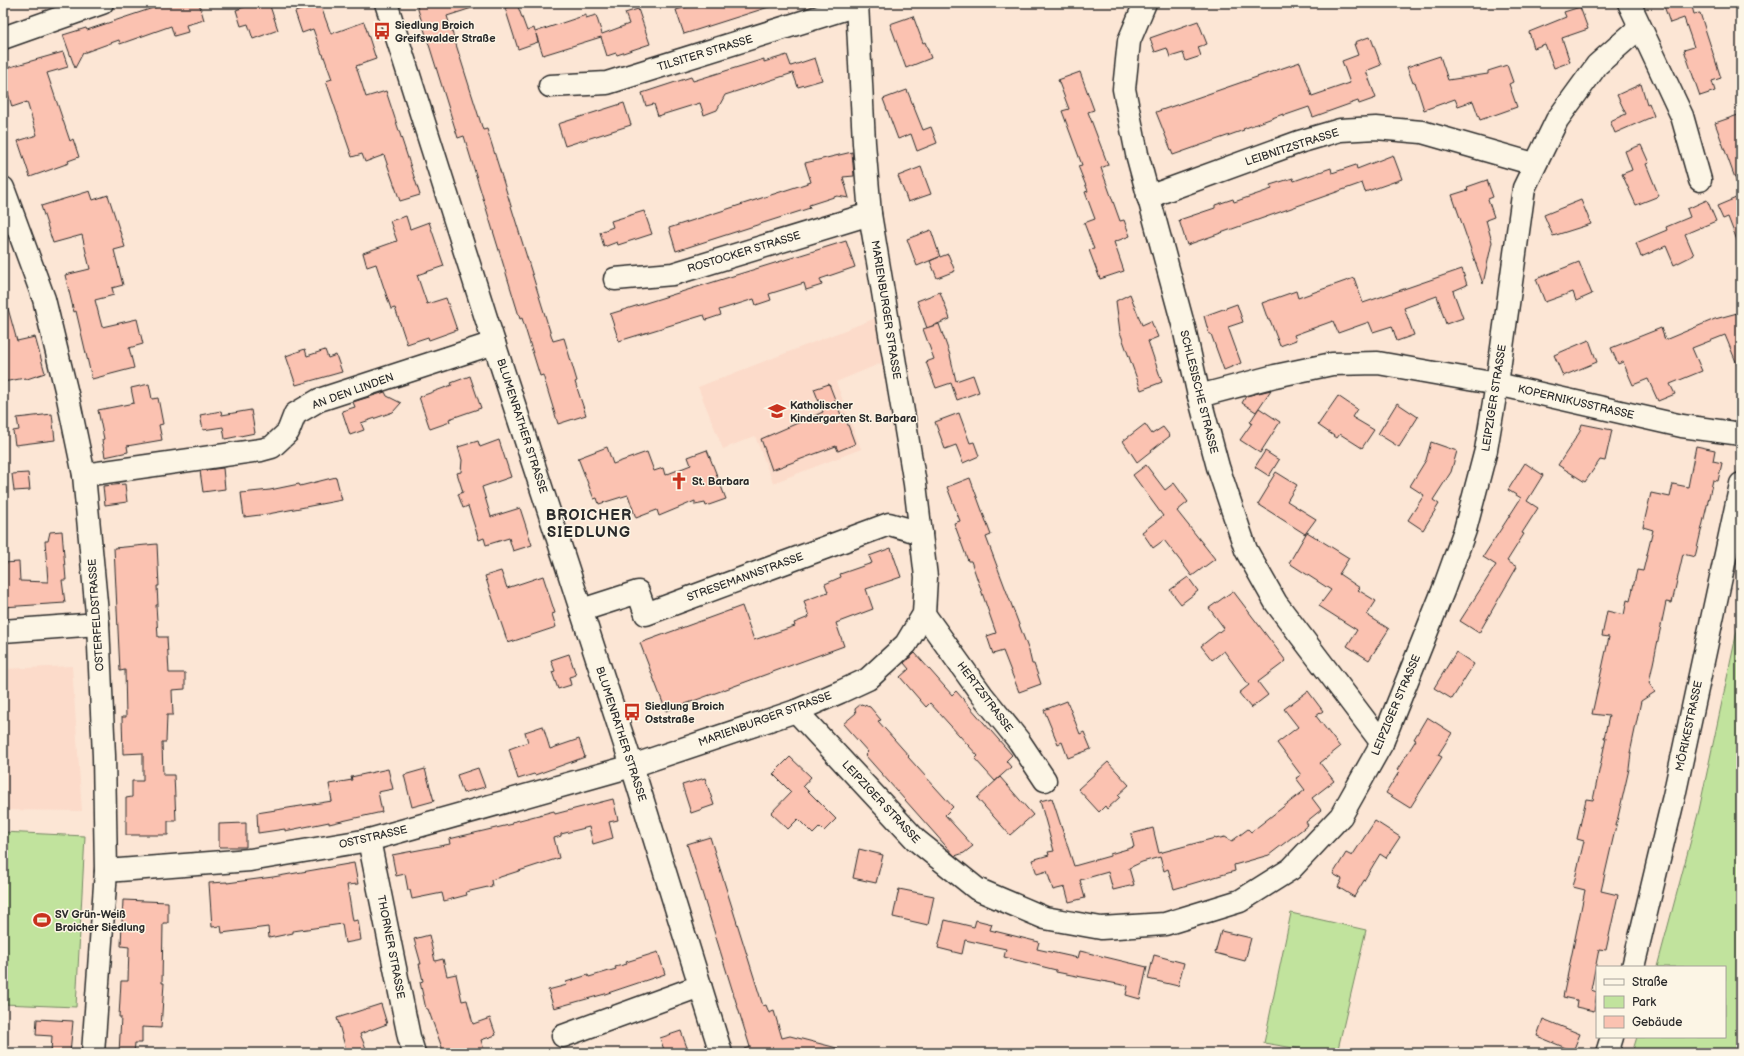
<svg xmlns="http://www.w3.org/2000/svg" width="1744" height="1056" font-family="'Balsamiq Sans',sans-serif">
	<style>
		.built { fill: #fcdbca }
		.green { fill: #c1e39d; stroke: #768764 }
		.building { fill: #fbc2b1; stroke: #2b2b2b }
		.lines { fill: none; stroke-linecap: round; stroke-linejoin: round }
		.minor-casing { stroke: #2b2b2b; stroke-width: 25 }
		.minor { stroke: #fcf5e5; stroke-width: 22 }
		.labels { text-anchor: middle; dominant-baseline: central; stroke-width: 3; stroke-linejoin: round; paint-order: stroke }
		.poi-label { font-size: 11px; font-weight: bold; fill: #2b2b2b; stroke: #fcf5e5; text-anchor: start }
		.street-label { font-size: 11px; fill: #2b2b2b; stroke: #fcf5e5 }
		.district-label { font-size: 15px; font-weight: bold; letter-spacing: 1px; fill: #2b2b2b; stroke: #fcf5e5 }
	</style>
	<rect width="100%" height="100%" fill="#fce6d5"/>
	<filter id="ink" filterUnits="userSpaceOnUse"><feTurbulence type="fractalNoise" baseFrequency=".025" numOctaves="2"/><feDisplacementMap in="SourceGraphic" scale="8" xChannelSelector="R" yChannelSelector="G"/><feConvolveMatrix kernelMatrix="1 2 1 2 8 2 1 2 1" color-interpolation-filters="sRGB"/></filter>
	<g filter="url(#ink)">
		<!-- built -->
		<g class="built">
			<polygon points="876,318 884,362 836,382 861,449 773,483 755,436 723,449 698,387"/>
			<polygon points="72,666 82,811 3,810 3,669"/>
		</g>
		<!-- green -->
		<g class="green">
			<polygon points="1741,612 1741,1053 1632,1053 1637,1037 1725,1037 1725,967 1657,967 1699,810"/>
			<polygon points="3,832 85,836 76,1007 3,1004"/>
			<polygon points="1291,913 1366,930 1337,1053 1324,1053 1264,1043"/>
		</g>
		<!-- building -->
		<g class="building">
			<polygon points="168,3 199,3 204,20 186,25 188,32 174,36 171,26 120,44 119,40 83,53 75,68 63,35 86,28 87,30"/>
			<polygon points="255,3 269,3 278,30 253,39 248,24 241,26 236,10"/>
			<polygon points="416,3 477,3 478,6 447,16 483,130 487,129 497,161 553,341 564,338 577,381 575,382 586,415 558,424 543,375 540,376 522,318 520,319 464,136 458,138"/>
			<polygon points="700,3 771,3 772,6 684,34 676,10"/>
			<polygon points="1663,3 1691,3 1694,14 1700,13 1721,78 1712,81 1715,91 1700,96 1684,50 1694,47 1684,18 1670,23"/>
			<polygon points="320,4 331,34 364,22 376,59 356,66 366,97 386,91 420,195 400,201 384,155 365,162 362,154 352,157 326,81 332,79 323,54 322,54 313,29 302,33 295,12"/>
			<polygon points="517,4 527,31 534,28 535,32 586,15 586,18 596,15 602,34 629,24 625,13 638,9 650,44 617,55 616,53 607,56 601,37 543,55 536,34 538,42 518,49 505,8"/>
			<polygon points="1580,7 1588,29 1562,38 1570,62 1554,68 1545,44 1534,48 1529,32 1566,17 1564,12"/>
			<polygon points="913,16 923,43 925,42 931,58 906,68 890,24"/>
			<polygon points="1198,21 1207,44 1198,47 1201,56 1186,61 1183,53 1170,57 1167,48 1155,52 1150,38"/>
			<polygon points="1369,37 1370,39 1371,38 1381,65 1366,71 1376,98 1359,104 1358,101 1313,117 1309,107 1283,116 1283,114 1243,129 1244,130 1173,155 1156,112 1300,62 1312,96 1350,83 1342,61 1358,55 1354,44 1356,44 1355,42"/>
			<polygon points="63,52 68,67 47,73 70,141 73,139 79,157 68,161 69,163 30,177 18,141 37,135 27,102 12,107 3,75 3,69"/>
			<polygon points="787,55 791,66 815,58 822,80 798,87 793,73 725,95 717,110 704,115 700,103 658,116 654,104 646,106 642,93 691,77 693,81 764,59 764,62"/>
			<polygon points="1440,56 1448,80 1488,74 1488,71 1507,65 1513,82 1509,84 1517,107 1480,120 1473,101 1458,106 1455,99 1424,110 1415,82 1413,83 1407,67"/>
			<polygon points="1080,72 1094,110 1088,112 1108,165 1101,168 1120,221 1124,220 1130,236 1114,242 1124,271 1100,279 1089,250 1094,249 1084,223 1095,219 1085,192 1088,191 1078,166 1082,165 1062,111 1069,109 1058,80"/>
			<polygon points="1641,84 1647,104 1649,103 1654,116 1615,133 1610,121 1626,114 1617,95"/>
			<polygon points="907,90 923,130 931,127 937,143 917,151 911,134 898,139 883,99"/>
			<polygon points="624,103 631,125 565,146 558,124"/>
			<polygon points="1741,114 1741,188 1739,189 1715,123"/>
			<polygon points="1641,145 1649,163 1646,164 1659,196 1636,205 1622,174 1632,170 1625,151"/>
			<polygon points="852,152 854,176 843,177 849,198 837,196 809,205 810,208 676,251 669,228 811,182 805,163"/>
			<polygon points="1393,155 1402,179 1365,192 1362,183 1187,245 1179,220 1215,208 1215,205 1233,199 1234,202 1272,189 1270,185 1293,178 1294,181 1331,168 1332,173 1356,165 1357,169"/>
			<polygon points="921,167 931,194 908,202 898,176"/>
			<polygon points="1487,180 1493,197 1488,199 1494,217 1486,220 1492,242 1483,284 1452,195 1468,190 1467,187"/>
			<polygon points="90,191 93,200 108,195 125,247 114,250 123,285 112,288 114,295 95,300 102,327 137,319 143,344 129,348 134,368 92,379 76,311 74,312 65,275 90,269 82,235 53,243 41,206"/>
			<polygon points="1736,198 1738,201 1741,200 1740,248 1728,217 1723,219 1717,206"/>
			<polygon points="1581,200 1591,224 1553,236 1544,215"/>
			<polygon points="1707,200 1716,221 1685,234 1694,255 1674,265 1666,246 1641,257 1636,243 1667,230 1666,227 1690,217 1687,209"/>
			<polygon points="644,211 652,234 618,245 617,242 604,247 600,232 613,227 611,221"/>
			<polygon points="406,216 410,229 429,222 444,266 417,275 427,304 446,298 457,330 429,340 428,337 407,344 395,308 391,309 376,264 367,267 363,253 397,241 390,221"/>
			<polygon points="931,230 940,257 948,254 955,271 937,278 930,261 939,257 917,266 907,239"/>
			<polygon points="846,241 855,267 820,279 822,285 806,290 804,283 769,294 771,300 756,305 754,299 719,310 721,315 706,320 704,315 619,341 610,314"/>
			<polygon points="1579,262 1592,294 1576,301 1573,292 1545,302 1536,279"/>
			<polygon points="1462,269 1467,285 1453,291 1463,318 1446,324 1437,296 1404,308 1414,335 1397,341 1392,326 1373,332 1369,322 1338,333 1333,321 1294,335 1296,340 1280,346 1270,320 1268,320 1262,303 1296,291 1298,298 1354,278 1363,303"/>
			<polygon points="940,292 950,319 927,328 917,301"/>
			<polygon points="1130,294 1142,325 1151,321 1158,337 1148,341 1162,382 1141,390 1120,332 1116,301"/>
			<polygon points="1237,304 1243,322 1228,327 1241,363 1224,370 1211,334 1209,334 1204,316"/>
			<polygon points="7,305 17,341 35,337 45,373 27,379 25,378 3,382 3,306"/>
			<polygon points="1741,312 1741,374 1725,335 1692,348 1702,371 1670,384 1675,394 1658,401 1648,379 1633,385 1623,362 1618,364 1611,348 1661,328 1665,340 1715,319"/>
			<polygon points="939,324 950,355 956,381 973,375 979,392 957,400 951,383 936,388 926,362 934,359 923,329"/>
			<polygon points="1589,340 1597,362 1563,376 1554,355"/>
			<polygon points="305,349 307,356 325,350 328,358 336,355 342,372 296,385 286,356"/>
			<polygon points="470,376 481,408 449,419 450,422 430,429 419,397 452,385 451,383"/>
			<polygon points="149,384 152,399 158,398 163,424 159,425 162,440 127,446 128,452 105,457 102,440 104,439 98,410 134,403 131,388"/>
			<polygon points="829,384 841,415 844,414 855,444 838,451 836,446 772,470 761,439 823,412 814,389"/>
			<polygon points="1271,390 1256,412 1242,403 1246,396"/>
			<polygon points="385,392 387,396 401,403 393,412 361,423 364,430 350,435 342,411 355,407 353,402"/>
			<polygon points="1338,396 1357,409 1352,417 1374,430 1362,448 1340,434 1337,438 1318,425"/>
			<polygon points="1397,403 1418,417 1399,447 1378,434"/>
			<polygon points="1259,408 1280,422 1260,453 1240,440 1252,423 1250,422"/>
			<polygon points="251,410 255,433 225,439 223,427 203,430 200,415 221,411 222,415"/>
			<polygon points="959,413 970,443 974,442 979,456 963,463 956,445 945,449 935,422"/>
			<polygon points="52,414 55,440 15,445 13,431 19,430 17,418"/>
			<polygon points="1145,424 1152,434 1163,427 1170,436 1137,462 1123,441"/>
			<polygon points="1582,424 1612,430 1605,461 1600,460 1585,482 1558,465 1579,433"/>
			<polygon points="499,440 511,477 482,487 491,517 520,508 532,545 513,551 509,538 486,545 484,538 479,540 468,506 463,508 458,494 463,492 457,473 461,472 462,460 458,447 478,441 480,447"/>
			<polygon points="1431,442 1457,451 1451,472 1433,500 1439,504 1423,530 1408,520 1424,495 1410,486 1426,460"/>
			<polygon points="1696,446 1715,450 1713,461 1722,463 1718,481 1713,480 1695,557 1683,554 1672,603 1666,602 1649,683 1655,692 1641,701 1630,753 1631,753 1629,769 1601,891 1618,895 1606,950 1599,949 1591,990 1597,992 1594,1011 1576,1007 1577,1000 1563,997 1585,890 1573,887 1584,841 1577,839 1586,799 1593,800 1606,738 1604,738 1609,716 1592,714 1609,637 1602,636 1607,611 1624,615 1627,600 1630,601 1637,570 1643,571 1653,530 1643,527 1651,493 1670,497 1673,484 1688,487"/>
			<polygon points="607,447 613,464 647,452 654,471 663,468 665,475 691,465 688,457 707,450 726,499 706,506 705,503 695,505 695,501 659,516 657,510 636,518 628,495 599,504 597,498 594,499 578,458"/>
			<polygon points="1265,451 1279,460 1269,476 1255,467"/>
			<polygon points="1525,463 1543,475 1527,501 1538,508 1522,533 1524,534 1507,561 1517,567 1479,633 1460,621 1496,565 1483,557 1521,498 1508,490"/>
			<polygon points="1146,465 1165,490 1174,483 1188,502 1177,511 1215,559 1192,576 1164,540 1153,548 1142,532 1163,516 1133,475"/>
			<polygon points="223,468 225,489 203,492 200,471"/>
			<polygon points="1276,472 1297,485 1287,501 1316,519 1305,534 1258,504 1269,486 1268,485"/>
			<polygon points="28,473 30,490 14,491 12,474"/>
			<polygon points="336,477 342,500 268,514 244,517 241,493 270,490 299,484 300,486"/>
			<polygon points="970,478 991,535 986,537 1029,651 1032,664 1034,664 1041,684 1019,692 1003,651 993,654 987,636 996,633 971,561 968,561 954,523 960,521 947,487"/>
			<polygon points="125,484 127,502 105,505 103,486"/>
			<polygon points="62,531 66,580 62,580 65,603 3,607 3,563 19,562 20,581 48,582 45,541 48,541 50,532"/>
			<polygon points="1307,532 1349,558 1339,574 1360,588 1358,590 1376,601 1367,615 1389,629 1369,660 1347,646 1357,630 1319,606 1331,590 1289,563"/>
			<polygon points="157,544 159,586 157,586 158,605 156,605 158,637 167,637 169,673 185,673 185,689 172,690 173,715 167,715 166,742 162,742 163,775 174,775 176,821 168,821 168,835 126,835 126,798 132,797 132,781 143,781 143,753 123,754 122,717 126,717 125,670 120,671 114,548"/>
			<polygon points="891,548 901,577 866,589 873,609 836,623 844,646 666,711 640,643 742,606 754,640 795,626 794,623 809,617 804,601 828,592 825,584 841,577 840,574 872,563 869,556"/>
			<polygon points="501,571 507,588 543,576 555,613 552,614 556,627 508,643 485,576"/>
			<polygon points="1188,577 1198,591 1181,604 1170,590"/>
			<polygon points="1233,591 1286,661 1258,682 1268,695 1251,708 1239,693 1249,685 1224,651 1212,660 1201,646 1224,628 1209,608"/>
			<polygon points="1456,652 1474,664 1452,699 1434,688"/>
			<polygon points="915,653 952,695 956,691 1012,755 1006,761 1011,767 995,781 975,759 978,756 930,703 926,707 900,677 909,669 904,663"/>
			<polygon points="569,654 576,675 569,677 571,685 558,689 552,672 555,671 551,660"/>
			<polygon points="1308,691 1323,711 1316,716 1340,747 1320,763 1334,781 1312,798 1321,810 1306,822 1308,825 1269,855 1234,865 1235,871 1174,889 1168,869 1164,871 1160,857 1142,862 1129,868 1134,885 1113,890 1108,872 1080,880 1085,898 1069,902 1065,887 1053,890 1047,871 1037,874 1032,860 1049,855 1048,852 1054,851 1040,801 1052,798 1074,866 1110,856 1110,854 1134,847 1131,834 1153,828 1159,853 1215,838 1215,839 1225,837 1232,841 1248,829 1251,832 1305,790 1296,778 1301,775 1277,743 1298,727 1284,709"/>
			<polygon points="1067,701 1080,734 1084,732 1091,749 1068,758 1062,742 1058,744 1044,710"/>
			<polygon points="861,704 870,707 881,720 878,721 909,756 908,757 953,807 945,815 973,846 964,853 955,856 953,854 865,755 868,752 843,724 856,713 855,709"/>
			<polygon points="1427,717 1452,733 1438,755 1442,757 1410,808 1386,793 1399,772 1397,770 1416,740 1414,739"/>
			<polygon points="543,726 550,749 579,739 585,757 535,775 534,774 518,779 509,749 528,742 525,732"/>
			<polygon points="790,757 811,777 803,786 836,819 824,831 820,827 813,834 798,819 788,829 771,813 791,792 773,774"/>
			<polygon points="1108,762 1129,785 1118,795 1120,797 1107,809 1105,806 1099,812 1078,789"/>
			<polygon points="478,768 485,787 463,793 457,775"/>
			<polygon points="388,769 393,789 378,792 382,812 329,824 329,822 285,831 285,829 258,833 257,813 332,801 329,784 352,780 351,777"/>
			<polygon points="425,769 434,801 412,807 404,775"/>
			<polygon points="1000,777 1033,815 1010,835 977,798"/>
			<polygon points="705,778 714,805 691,813 682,785"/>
			<polygon points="613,799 618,820 609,822 613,838 593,844 589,827 561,834 561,836 554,838 559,858 491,880 492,886 466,892 467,895 444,901 442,893 412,899 410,890 408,890 405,874 396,876 392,855 450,844 449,839 513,824 512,822 554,811 555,814"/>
			<polygon points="1375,821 1400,837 1386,858 1380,854 1354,897 1338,887 1342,879 1333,874 1346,853 1352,856"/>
			<polygon points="246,823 246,847 219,847 219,824"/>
			<polygon points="710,837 763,1006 766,1005 769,1013 774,1011 782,1038 790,1036 837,1048 837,1053 745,1053 744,1049 750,1047 687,844"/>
			<polygon points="859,849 883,855 876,883 853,878"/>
			<polygon points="354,863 358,884 347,885 353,921 358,920 361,940 345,943 342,924 293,931 293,933 269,938 268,927 222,933 221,926 212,927 209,883 227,882 227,883 273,877"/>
			<polygon points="899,889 934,896 928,925 893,917"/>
			<polygon points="123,900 168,902 168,923 163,923 162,983 164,983 161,1028 142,1027 142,1043 135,1043 134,1053 119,1053 121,1017 119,1017 121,981 128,981 129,947 121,946"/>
			<polygon points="945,920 974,927 976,920 992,924 990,930 1039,942 1037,949 1078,958 1080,951 1147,967 1140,999 1126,995 1128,986 1056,972 1056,970 1004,957 1006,949 965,940 962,954 938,948"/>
			<polygon points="1221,931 1251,938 1245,961 1215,953"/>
			<polygon points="429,935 435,961 443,959 447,976 456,974 462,1001 467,1000 473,1024 490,1018 496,1035 481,1040 485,1053 444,1053 428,1009 426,1009 420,982 423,981 419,964 421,964 414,939"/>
			<polygon points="658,952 665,974 605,994 554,1008 548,990 567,985 566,982 588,975 589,977 616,969 615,967 627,964 626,962"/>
			<polygon points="1154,955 1184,963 1178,986 1148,979"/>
			<polygon points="381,1004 387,1024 360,1034 368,1053 347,1053 337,1018"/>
			<polygon points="37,1019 73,1021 70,1053 51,1053 52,1036 36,1035"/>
			<polygon points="1543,1019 1580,1034 1573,1051 1537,1036"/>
			<polygon points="681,1031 689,1053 665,1053 660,1038"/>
		</g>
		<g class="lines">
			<!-- minor casing -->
			<g class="minor-casing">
				<g id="minor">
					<polyline points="386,3 494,343 632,766 721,1053"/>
					<polyline points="1145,3 1129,41 1124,89 1137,154 1184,328 1199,396 1218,467 1246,550 1276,603 1382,743"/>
					<polyline points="1629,3 1682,116 1700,180"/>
					<polyline points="3,38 102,3"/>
					<polyline points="550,86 607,83 857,5"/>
					<polyline points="3,188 44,299 68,398 84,475 98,624 104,756 106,871 93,1053"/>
					<polyline points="1148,197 1299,142 1340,130 1376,128 1422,132 1534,164"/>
					<polyline points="615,279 673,274 870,214"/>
					<polyline points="1199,396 1275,376 1332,364 1378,363 1497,384 1682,426 1741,434"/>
					<polyline points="84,475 261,450 272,447 288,432 295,414 319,400 494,343"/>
					<polyline points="582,610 638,592 646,614 889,524 921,533"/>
					<polyline points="924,614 982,695 1019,741 1045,780"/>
					<polyline points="3,631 98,624"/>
					<polyline points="796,711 916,840 977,889 1045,918 1101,928 1165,924 1240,901 1291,869 1341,816 1382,743 1443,591 1465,530 1486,450 1497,384 1524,188 1557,120 1597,65 1640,27"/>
					<polyline points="369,840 409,1037 414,1053"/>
					<polyline points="106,871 250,860 369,840 632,766 796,711 840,692 868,679 906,644 924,614 926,577 915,484 870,214 864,143 857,3"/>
					<polyline points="1633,967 1674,796 1741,484"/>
					<polyline points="563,1036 700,986"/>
					<polyline points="1607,1053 1612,1037"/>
				</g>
			</g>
			<!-- minor -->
			<use href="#minor" class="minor"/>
		</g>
	</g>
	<!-- icons -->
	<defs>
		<g id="bus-bare" transform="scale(1.38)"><path d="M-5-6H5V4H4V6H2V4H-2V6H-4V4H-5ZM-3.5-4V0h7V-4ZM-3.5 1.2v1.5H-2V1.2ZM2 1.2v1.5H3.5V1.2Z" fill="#c8321e" stroke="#fcf5e5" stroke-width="2.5" paint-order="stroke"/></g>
		<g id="school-bare" transform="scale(1.38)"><path d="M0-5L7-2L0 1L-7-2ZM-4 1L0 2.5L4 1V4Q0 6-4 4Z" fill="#c8321e" stroke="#fcf5e5" stroke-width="2.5" paint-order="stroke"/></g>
		<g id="church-bare" transform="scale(1.38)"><path d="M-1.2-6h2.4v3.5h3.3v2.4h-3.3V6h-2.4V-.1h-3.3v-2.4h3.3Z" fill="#c8321e" stroke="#fcf5e5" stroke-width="2.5" paint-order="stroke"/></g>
		<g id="stadium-bare" transform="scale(1.38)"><path d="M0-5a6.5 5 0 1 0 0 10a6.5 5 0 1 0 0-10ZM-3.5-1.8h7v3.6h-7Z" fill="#c8321e" stroke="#fcf5e5" stroke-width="2.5" paint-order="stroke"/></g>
	</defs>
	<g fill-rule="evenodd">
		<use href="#bus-bare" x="382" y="31"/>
		<use href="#school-bare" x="777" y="411"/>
		<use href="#church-bare" x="679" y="481"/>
		<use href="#bus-bare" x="632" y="712"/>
		<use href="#stadium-bare" x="42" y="920"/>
	</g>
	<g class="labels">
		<!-- poi labels -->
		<g class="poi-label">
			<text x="395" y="25">Siedlung Broich<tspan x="395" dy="13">Greifswalder Straße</tspan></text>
			<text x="790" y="405">Katholischer<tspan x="790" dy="13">Kindergarten St. Barbara</tspan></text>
			<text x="692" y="481">St. Barbara</text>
			<text x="645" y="706">Siedlung Broich<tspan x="645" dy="13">Oststraße</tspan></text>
			<text x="55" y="914">SV Grün-Weiß<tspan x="55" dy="13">Broicher Siedlung</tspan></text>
		</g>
		<!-- street labels -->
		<g class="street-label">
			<text transform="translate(705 53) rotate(-17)">TILSITER STRASSE</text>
			<text transform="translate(1292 147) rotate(-18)">LEIBNITZSTRASSE</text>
			<text transform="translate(744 252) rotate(-17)">ROSTOCKER STRASSE</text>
			<text transform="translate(886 310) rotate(81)">MARIENBURGER STRASSE</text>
			<text transform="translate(353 391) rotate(-20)">AN DEN LINDEN</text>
			<text transform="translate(1199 392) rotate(76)">SCHLESISCHE STRASSE</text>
			<text transform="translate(1494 398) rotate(-81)">LEIPZIGER STRASSE</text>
			<text transform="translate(1576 402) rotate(13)">KOPERNIKUSSTRASSE</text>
			<text transform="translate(522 426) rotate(72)">BLUMENRATHER STRASSE</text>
			<text transform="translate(745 577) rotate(-20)">STRESEMANNSTRASSE</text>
			<text transform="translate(96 615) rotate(-94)">OSTERFELDSTRASSE</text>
			<text transform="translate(985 697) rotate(53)">HERTZSTRASSE</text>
			<text transform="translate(1396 705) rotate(-67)">LEIPZIGER STRASSE</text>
			<text transform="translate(765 719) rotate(-20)">MARIENBURGER STRASSE</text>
			<text transform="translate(1689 726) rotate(-78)">MÖRIKESTRASSE</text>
			<text transform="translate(621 734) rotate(72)">BLUMENRATHER STRASSE</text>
			<text transform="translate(881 802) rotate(47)">LEIPZIGER STRASSE</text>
			<text transform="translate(373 837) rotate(-13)">OSTSTRASSE</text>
			<text transform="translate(391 947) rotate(79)">THORNER STRASSE</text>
		</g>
		<!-- district labels -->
		<g class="district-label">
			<text x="589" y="515">BROICHER<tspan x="589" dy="17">SIEDLUNG</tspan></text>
		</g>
	</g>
	<!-- margin -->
	<rect width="1744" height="1056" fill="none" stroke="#fcf5e5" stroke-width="16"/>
	<rect x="8" y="8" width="1728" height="1040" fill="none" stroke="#2b2b2b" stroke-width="1.5" filter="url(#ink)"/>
	<!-- legend -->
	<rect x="1596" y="966" width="130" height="72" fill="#fcf5e5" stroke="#a8a49b"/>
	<rect x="1604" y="979" width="20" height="6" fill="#fcf5e5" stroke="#a8a49b"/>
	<text x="1632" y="986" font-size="12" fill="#2b2b2b">Straße</text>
	<rect x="1604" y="996" width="20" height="12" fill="#c1e39d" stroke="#a8a49b"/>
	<text x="1632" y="1006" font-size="12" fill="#2b2b2b">Park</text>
	<rect x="1604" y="1016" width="20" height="12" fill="#fbc2b1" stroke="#a8a49b"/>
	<text x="1632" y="1026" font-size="12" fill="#2b2b2b">Gebäude</text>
</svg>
